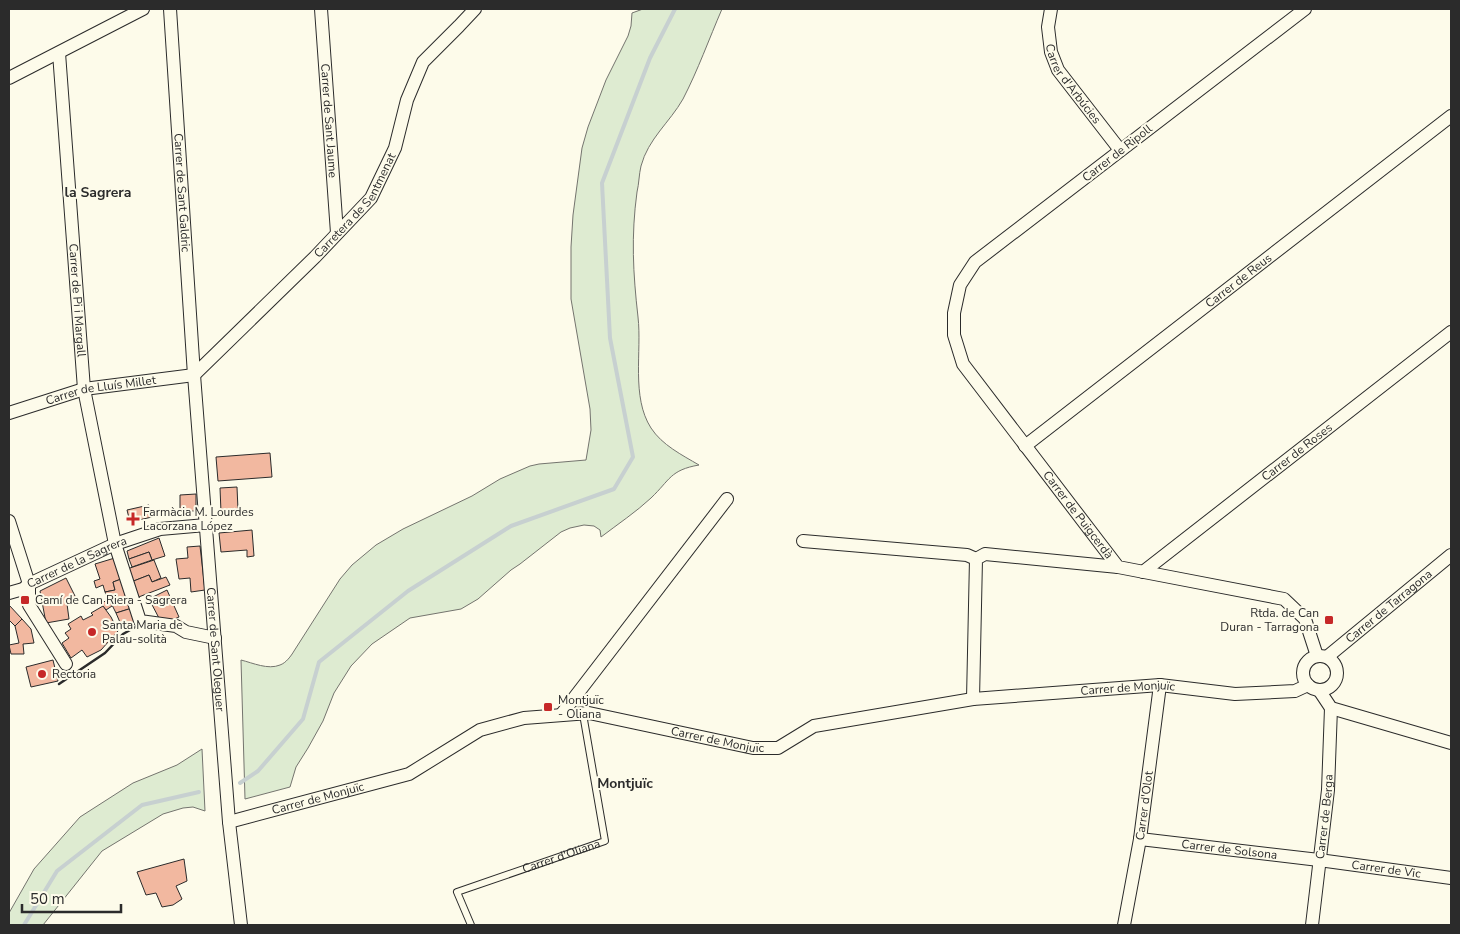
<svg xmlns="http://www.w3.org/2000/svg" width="1460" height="934" font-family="'Nunito Sans',sans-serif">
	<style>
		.green { fill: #deebd1; stroke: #74746e }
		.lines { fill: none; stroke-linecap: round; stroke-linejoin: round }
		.stream { stroke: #c7d0d0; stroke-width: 4 }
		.building { fill: #f2b8a0; stroke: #2b2b2b }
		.lane-casing { stroke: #2b2b2b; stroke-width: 8 }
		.street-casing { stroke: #2b2b2b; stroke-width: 14 }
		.lane { stroke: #fdfbea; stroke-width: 6 }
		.street { stroke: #fdfbea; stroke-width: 12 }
		.wall { stroke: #2b2b2b; stroke-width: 2.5 }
		.poi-dot { fill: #c62828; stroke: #fdfbea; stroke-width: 2 }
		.labels { text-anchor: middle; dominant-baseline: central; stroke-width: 4; stroke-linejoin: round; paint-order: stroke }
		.street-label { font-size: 12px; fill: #2b2b2b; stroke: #fdfbea }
		.poi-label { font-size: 12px; fill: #2b2b2b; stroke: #fdfbea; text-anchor: start }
		.neighbourhood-label { font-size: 14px; font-weight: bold; fill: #2b2b2b; stroke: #fdfbea }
	</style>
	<rect width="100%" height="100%" fill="#fdfbea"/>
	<!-- green -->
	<g class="green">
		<path d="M 643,9 L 722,9 C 709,39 698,70 683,99 C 670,122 648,139 641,166 C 639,174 639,184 637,192 C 631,236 633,273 638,317 C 642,351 631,397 651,428 C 662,445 682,455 699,465 C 670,470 670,480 651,498 C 636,512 618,524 601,537 L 600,530 L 594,526 L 584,525 L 570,528 L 561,532 L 520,564 L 511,570 L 478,599 L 461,609 L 410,618 L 372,644 L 351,666 L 334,693 L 323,721 L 308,748 L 296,767 L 290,787 L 245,799 L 241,660 C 253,663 268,670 280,665 C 286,663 291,656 294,651 L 340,579 L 352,565 L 376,545 L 403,529 L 472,496 L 500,479 L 530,466 L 539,464 L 586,460 L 591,430 L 590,409 L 571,299 L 571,247 L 573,215 L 582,148 L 588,127 L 606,80 L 628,36 L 631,26 L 632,13 Z"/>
		<polygon points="202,749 205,811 193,807 183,808 163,814 102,851 43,925 9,925 9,913 34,869 80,817 133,783 177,765"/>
	</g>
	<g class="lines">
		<!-- stream -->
		<g class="stream">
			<polyline points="240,783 258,771 303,719 319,662 408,591 511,526 614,489 633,457 610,338 602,183 650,58 675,9"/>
			<polyline points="24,925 57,871 142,805 199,792"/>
		</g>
	</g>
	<!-- building -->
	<g class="building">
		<polygon points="270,453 272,477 218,481 216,457"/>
		<polygon points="237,487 238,510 221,512 220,488"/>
		<polygon points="196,494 196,511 180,511 180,495"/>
		<polygon points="149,505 152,517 130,522 127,510"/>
		<polygon points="252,530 254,556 247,557 247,550 221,552 219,533"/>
		<polygon points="159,538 165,556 152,560 149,552 129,559 127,551"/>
		<polygon points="200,546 205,590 191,592 190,578 179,579 176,559 188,558 187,547"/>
		<polygon points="149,552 152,560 132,567 129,559"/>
		<polygon points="118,557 124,578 113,582 115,590 105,592 103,585 96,588 94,581 100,579 95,564"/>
		<polygon points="154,560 161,578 152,582 149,575 131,582 127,569"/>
		<polygon points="149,575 152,582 166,577 170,585 136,598 131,582"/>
		<polygon points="66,578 76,598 67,604 69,619 46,623 40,591"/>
		<polygon points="124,578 129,596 110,601 112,606 106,610 101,604 108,599 105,592 115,590 113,582"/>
		<polygon points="167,590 179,617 170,621 160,620 149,599"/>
		<polygon points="129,596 132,608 116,613 110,601"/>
		<polygon points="9,605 22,619 15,626 9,620"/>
		<polygon points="103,606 111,617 118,631 101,650 87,657 82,650 71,658 62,643 69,638 65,633 71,629 68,624 81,616 83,620 93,615 91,613"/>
		<polygon points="132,608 136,621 122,627 116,613"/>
		<polygon points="22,619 31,629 34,643 23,644 24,654 11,654 9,645 19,643 15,626"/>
		<polygon points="53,660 58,681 31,687 26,667"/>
		<polygon points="184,859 187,881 176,886 182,899 173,905 162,907 156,893 146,895 137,872"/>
	</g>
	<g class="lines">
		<!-- lane casing -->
		<g class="lane-casing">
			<g id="lane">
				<path id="s1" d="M 471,925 L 457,892 L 605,841 L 583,714"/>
			</g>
		</g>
		<!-- street casing -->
		<g class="street-casing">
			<g id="street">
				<path id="s2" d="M 170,9 L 194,375 L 229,822 L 241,925"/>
				<path id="s3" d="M 321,9 L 337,233"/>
				<path id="s4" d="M 1051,9 L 1048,27 L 1051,52 L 1058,70 L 1120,150"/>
				<path id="s5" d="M 1305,9 L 975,262 L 960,285 L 954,313 L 954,335 L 963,364 L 1118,567 L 1284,599 L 1305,619 L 1317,656"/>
				<path id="s6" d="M 59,53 L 84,389 L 115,544 L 140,621 L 176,626 L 186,632 L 215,638"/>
				<polyline points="9,78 143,9"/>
				<path id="s7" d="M 194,375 L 315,257 L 371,198 L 395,148 L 407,100 L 423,62 L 459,26 L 475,9"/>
				<path id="s8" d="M 9,413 L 84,389 L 194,375"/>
				<path id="s9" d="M 1025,446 L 1451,116"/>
				<polyline points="9,521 29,584 29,605 66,664"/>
				<polyline points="803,541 967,555 976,559"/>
				<path id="s10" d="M 1143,572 L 1451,332"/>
				<path id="s11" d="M 9,593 L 23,589 L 29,584 L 115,544 L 160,529 L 206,525"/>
				<circle cx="1320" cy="673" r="17"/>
				<path id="s12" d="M 1327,657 L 1451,555"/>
				<polyline points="1319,690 1331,708 1451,743"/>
				<polyline points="973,699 976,559 985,554 1118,567"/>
				<polyline points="561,715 727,499"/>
				<path id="s13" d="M 229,822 L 409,774 L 480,730 L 524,718 L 589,713 L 753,748 L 778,748 L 814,726 L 973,699 L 1160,685 L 1235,694 L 1295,691 L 1308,685"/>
				<path id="s14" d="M 1140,839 L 1319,860 L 1451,878"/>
				<path id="s15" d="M 1124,925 L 1140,839 L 1160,685"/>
				<path id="s16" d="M 1312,925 L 1328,790 L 1331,708"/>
			</g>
		</g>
		<!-- lane -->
		<use href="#lane" class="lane"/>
		<!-- street -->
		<use href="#street" class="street"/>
		<!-- wall -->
		<polyline class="wall" points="59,684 105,653 123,634 139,625"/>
	</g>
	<!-- markers -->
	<g class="poi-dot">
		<path d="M130.5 511.5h5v5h5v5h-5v5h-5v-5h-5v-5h5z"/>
		<rect x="20" y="595" width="10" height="10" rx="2.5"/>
		<rect x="1324" y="615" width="10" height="10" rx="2.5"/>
		<circle cx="92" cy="632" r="5"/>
		<circle cx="42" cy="674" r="5"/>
		<rect x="543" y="702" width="10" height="10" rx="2.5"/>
	</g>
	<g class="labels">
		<!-- street labels -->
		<g class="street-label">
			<text stroke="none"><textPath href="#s4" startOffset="82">Carrer d'Arbúcies</textPath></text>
			<text stroke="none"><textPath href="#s3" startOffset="112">Carrer de Sant Jaume</textPath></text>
			<text transform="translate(1117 153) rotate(-38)">Carrer de Ripoll</text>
			<text stroke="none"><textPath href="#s2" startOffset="184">Carrer de Sant Galdric</textPath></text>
			<text stroke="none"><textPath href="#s7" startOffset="235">Carretera de Sentmenat</textPath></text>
			<text stroke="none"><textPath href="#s9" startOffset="270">Carrer de Reus</textPath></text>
			<text stroke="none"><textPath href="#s6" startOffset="248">Carrer de Pi i Margall</textPath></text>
			<text stroke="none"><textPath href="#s8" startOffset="95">Carrer de Lluís Millet</textPath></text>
			<text stroke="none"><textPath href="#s10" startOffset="195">Carrer de Roses</textPath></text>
			<text stroke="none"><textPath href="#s5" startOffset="714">Carrer de Puigcerdà</textPath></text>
			<text stroke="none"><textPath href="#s11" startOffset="75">Carrer de la Sagrera</textPath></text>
			<text stroke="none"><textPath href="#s12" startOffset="80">Carrer de Tarragona</textPath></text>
			<text stroke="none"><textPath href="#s2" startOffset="642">Carrer de Sant Oleguer</textPath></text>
			<text stroke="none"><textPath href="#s13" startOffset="932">Carrer de Monjuïc</textPath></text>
			<text stroke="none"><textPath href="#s13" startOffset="512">Carrer de Monjuïc</textPath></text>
			<text stroke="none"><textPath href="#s13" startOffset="92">Carrer de Monjuïc</textPath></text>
			<text stroke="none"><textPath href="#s15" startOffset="121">Carrer d'Olot</textPath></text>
			<text stroke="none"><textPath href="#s16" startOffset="109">Carrer de Berga</textPath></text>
			<text stroke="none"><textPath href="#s14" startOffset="90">Carrer de Solsona</textPath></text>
			<text stroke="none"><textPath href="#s1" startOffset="146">Carrer d'Oliana</textPath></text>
			<text stroke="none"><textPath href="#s14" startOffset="248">Carrer de Vic</textPath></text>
		</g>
		<!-- poi labels -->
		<g class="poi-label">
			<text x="143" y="512">Farmàcia M. Lourdes<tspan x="143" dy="14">Lacorzana López</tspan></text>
			<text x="35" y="600">Camí de Can Riera - Sagrera</text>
			<text x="1319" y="613" text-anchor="end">Rtda. de Can<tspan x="1319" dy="14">Duran - Tarragona</tspan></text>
			<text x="102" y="625">Santa Maria de<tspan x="102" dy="14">Palau-solità</tspan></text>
			<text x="52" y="674">Rectoria</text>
			<text x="558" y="700">Montjuïc<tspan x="558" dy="14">- Oliana</tspan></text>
		</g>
		<!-- neighbourhood labels -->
		<g class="neighbourhood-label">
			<text x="98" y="192">la Sagrera</text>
			<text x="625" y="783">Montjuïc</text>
		</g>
	</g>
	<!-- border -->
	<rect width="1460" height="934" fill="none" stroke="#2b2b2b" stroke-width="20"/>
	<!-- scale -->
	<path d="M22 904v8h99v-8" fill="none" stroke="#2b2b2b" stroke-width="2.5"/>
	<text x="30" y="904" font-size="15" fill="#2b2b2b" stroke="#fdfbea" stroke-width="4" paint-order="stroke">50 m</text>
</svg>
